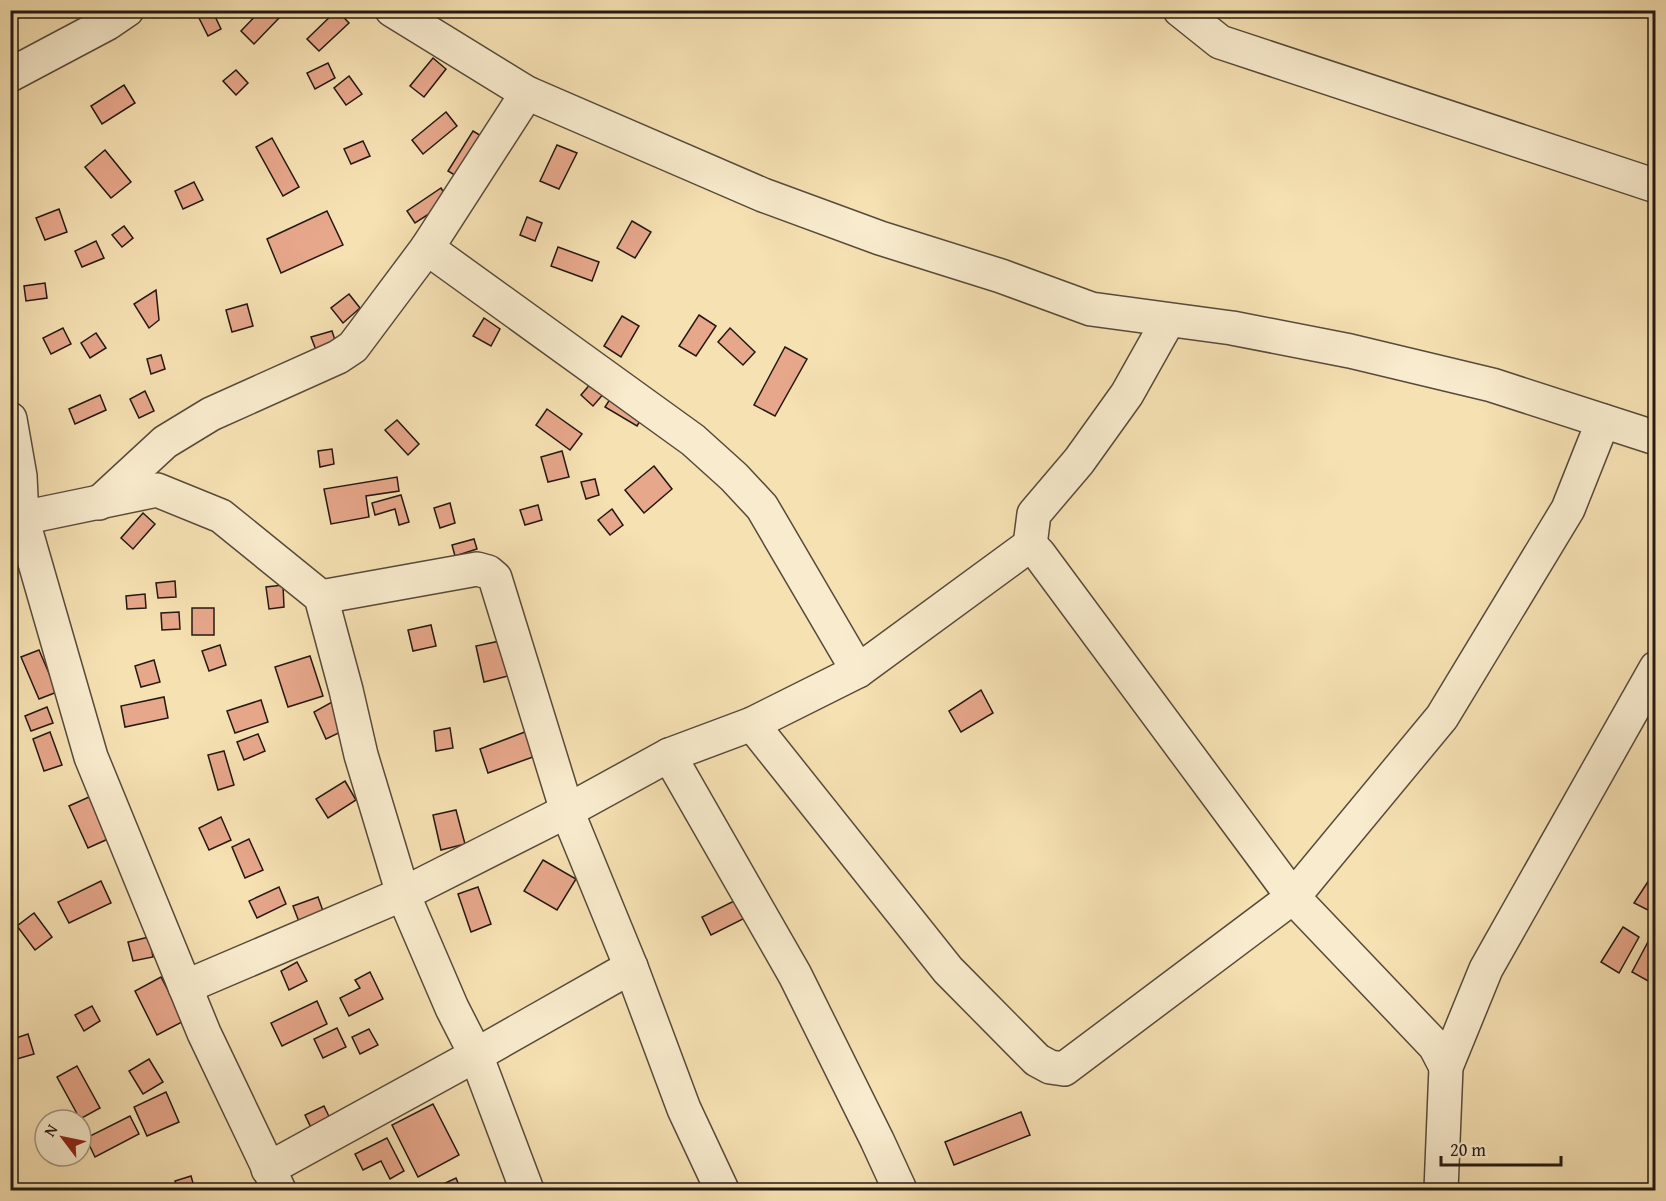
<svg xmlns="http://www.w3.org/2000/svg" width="1666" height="1201" font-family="'Gentium Book Plus',serif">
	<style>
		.building { fill: #e7a78b; stroke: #241812; stroke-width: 1.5 }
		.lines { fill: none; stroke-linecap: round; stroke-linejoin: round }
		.street-casing { stroke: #584a3a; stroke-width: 36 }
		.street { stroke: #f9ecce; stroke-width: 33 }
	</style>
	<rect width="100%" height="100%" fill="#f6e1b3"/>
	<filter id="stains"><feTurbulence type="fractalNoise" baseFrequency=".00333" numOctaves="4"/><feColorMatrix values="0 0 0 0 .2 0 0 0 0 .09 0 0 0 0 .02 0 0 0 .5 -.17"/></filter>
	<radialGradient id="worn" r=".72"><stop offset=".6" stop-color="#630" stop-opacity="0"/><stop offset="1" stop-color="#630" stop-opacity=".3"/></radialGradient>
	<!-- building -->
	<g class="building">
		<polygon points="195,10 212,10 221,29 208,36"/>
		<polygon points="261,10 271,10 279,18 254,44 241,31"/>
		<polygon points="337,10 349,23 319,51 307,39"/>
		<polygon points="433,58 446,69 424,97 410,86"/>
		<polygon points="328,63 335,78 315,89 307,73"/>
		<polygon points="236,70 248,83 236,95 223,81"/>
		<polygon points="349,76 362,94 346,105 334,88"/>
		<polygon points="124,85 135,103 102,124 91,106"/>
		<polygon points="446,112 457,126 423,154 412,140"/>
		<polygon points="473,131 491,142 466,182 448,171"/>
		<polygon points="272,138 299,187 283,196 256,147"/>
		<polygon points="363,141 370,156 351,164 344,149"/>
		<polygon points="557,145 577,153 559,189 540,181"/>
		<polygon points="105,150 131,182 111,198 85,167"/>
		<polygon points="194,182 203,200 183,209 175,191"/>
		<polygon points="441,188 449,201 415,223 407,211"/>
		<polygon points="59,209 67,232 45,240 36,218"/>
		<polygon points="327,211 343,245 281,273 267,239"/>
		<polygon points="527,217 542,223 535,241 520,235"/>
		<polygon points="632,221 651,232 635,258 617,248"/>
		<polygon points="124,226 133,238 122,247 112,235"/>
		<polygon points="96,241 104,258 82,267 75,251"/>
		<polygon points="558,247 599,262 592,281 551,266"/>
		<polygon points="45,283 47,298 26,301 24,286"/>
		<polygon points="156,290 159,320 149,328 134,304"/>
		<polygon points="349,294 360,308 343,323 331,308"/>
		<polygon points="247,304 253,326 232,332 226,310"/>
		<polygon points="699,315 716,326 696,356 679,346"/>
		<polygon points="622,316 639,326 621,357 604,346"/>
		<polygon points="484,318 500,329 491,346 473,336"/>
		<polygon points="63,328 71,344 51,354 43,338"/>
		<polygon points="730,328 755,352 743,365 718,342"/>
		<polygon points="332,331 336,343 316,350 311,337"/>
		<polygon points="96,333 106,348 90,358 81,343"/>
		<polygon points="785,347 807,359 775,416 754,405"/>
		<polygon points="161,355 165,369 151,374 147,359"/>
		<polygon points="592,382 605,392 593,406 581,395"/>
		<polygon points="145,391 154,411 139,418 130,399"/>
		<polygon points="614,393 646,411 637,426 605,407"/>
		<polygon points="100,395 106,410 75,424 69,409"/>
		<polygon points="547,409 582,434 570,450 536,425"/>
		<polygon points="397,420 419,444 408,455 385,430"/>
		<polygon points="332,449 334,464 320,467 318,451"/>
		<polygon points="562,451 569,477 548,482 541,457"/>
		<polygon points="654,466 672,489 644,513 625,490"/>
		<polygon points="397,477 399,491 366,496 369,517 331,524 324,489"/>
		<polygon points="595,479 599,495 586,499 581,482"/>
		<polygon points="401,495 409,522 399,525 395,509 375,515 372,503"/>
		<polygon points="450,503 455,523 440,528 434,508"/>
		<polygon points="538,505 542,520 525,525 520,510"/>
		<polygon points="612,509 623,525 610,535 598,520"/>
		<polygon points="143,513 155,524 133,549 121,538"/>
		<polygon points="474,539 477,549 455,556 452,545"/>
		<polygon points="175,581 176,597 158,598 156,583"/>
		<polygon points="283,585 284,607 269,609 266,587"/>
		<polygon points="145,594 146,608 127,609 126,596"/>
		<rect x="192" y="608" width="22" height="27"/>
		<polygon points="179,612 180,629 162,630 161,613"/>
		<polygon points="431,625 436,646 413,651 408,630"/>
		<polygon points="500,641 508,676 484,682 476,646"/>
		<polygon points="220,645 226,665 209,671 202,651"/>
		<polygon points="39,650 57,692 39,699 21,657"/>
		<polygon points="310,656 323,696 288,707 275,667"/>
		<polygon points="154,660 160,682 141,687 135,666"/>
		<polygon points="981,690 993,713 961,732 949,711"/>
		<polygon points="164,697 168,718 125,727 121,706"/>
		<polygon points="261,700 268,722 235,733 227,711"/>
		<polygon points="332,702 345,730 326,739 314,712"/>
		<polygon points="47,707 53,723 31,731 25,716"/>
		<polygon points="538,727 547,752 488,773 480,749"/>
		<polygon points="450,728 453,748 436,751 434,731"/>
		<polygon points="50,732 62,765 44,771 33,739"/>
		<polygon points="258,734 265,751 244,760 237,742"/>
		<polygon points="224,751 234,785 218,790 208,755"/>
		<polygon points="345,781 356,800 328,818 316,799"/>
		<polygon points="89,797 108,839 88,848 69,806"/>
		<polygon points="456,810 465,844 441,850 433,815"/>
		<polygon points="221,817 231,840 209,850 199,828"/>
		<polygon points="249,839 263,870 245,878 232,847"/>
		<polygon points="543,860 576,879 557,910 524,891"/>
		<polygon points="1655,871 1656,904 1650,911 1634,903"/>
		<polygon points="101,881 111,903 69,923 58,902"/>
		<polygon points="279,887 286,904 257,918 249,901"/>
		<polygon points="478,887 491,924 471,932 458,894"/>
		<polygon points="318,897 328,925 304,935 293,906"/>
		<polygon points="738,899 747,917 711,935 702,917"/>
		<polygon points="34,913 52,937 35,950 17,926"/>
		<polygon points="1623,927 1639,937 1619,973 1601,962"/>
		<polygon points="149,937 153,957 133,961 128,942"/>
		<polygon points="1649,940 1656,944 1656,973 1650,982 1632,972"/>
		<polygon points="297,962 307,981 289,990 281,971"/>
		<polygon points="370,972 383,999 349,1016 340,998 360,988 355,980"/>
		<polygon points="161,977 184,1021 157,1035 135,991"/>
		<polygon points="317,1001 327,1024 282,1046 271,1023"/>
		<polygon points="92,1006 100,1021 84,1031 75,1015"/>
		<polygon points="337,1028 346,1047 323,1058 314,1039"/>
		<polygon points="369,1029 378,1045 360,1054 352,1037"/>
		<polygon points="28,1034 34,1054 10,1061 10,1040"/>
		<polygon points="149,1059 163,1082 143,1094 129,1071"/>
		<polygon points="77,1066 100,1108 80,1119 57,1077"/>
		<polygon points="166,1092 179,1122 147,1136 134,1107"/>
		<polygon points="433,1104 459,1155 418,1177 392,1125"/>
		<polygon points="324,1106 334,1127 315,1136 305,1115"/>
		<polygon points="1021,1112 1030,1135 954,1165 945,1142"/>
		<polygon points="130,1116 139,1134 95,1157 86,1138"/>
		<polygon points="387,1138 404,1171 390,1179 381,1161 363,1170 355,1154"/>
		<polygon points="191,1176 195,1190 178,1190 175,1181"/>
		<polygon points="456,1178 461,1190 438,1190 437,1187"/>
	</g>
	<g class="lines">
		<!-- street casing -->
		<g class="street-casing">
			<g id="street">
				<polyline points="392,10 527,93 763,195 880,238 1001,276 1091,309 1232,328 1350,351 1492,385 1656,438"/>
				<polyline points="1180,10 1220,42 1656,186"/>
				<polyline points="10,75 108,23 127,10"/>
				<polyline points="527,93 427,248 693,440 734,477 762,507 858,671"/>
				<polyline points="10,419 20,476 22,518 91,757 204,1033 279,1190"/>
				<polyline points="99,503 165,442 211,414 338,357 353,347 427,248"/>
				<polyline points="10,510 22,518 157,490 221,516 321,597 346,690 361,755 403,894 452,1008 476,1055 527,1190"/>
				<polyline points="1030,545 1034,514 1079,461 1127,394 1168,321"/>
				<polyline points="321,597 477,569 488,572 495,578 567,811 631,967"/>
				<polyline points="752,724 948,970 1037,1060 1050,1067 1064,1069 1293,897 1442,717 1568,509 1603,421"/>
				<polyline points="669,755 752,724 858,671 1030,545 1039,554 1293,897 1435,1046 1446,1067"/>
				<polyline points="185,987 403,894 567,811 669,755 795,975 877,1140 900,1190"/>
				<polyline points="268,1169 476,1055 631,967 684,1109 722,1190"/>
				<polyline points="1441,1190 1446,1067 1486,969 1656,668"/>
			</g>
		</g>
		<!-- street -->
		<use href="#street" class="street"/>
	</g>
	<!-- margin -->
	<rect width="1666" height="1201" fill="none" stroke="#f6e1b3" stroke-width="36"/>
	<rect x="12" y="12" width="1642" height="1177" fill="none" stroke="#241812" stroke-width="3"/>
	<rect x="18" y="18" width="1630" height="1165" fill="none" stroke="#241812" stroke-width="1.5"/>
	<!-- north arrow -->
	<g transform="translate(63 1138) rotate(302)"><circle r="28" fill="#f9ecce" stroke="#a49783" stroke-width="1.5"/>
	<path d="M0-4.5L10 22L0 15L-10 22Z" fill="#8f2418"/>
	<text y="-9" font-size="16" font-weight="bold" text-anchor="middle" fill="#241812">N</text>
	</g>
	<!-- scale -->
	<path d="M1441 1156v9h120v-9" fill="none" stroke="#241812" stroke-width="3"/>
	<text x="1450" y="1156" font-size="18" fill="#241812" stroke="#f9ecce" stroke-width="4.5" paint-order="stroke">20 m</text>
	<rect width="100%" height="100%" filter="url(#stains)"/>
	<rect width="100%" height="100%" fill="url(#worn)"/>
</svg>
